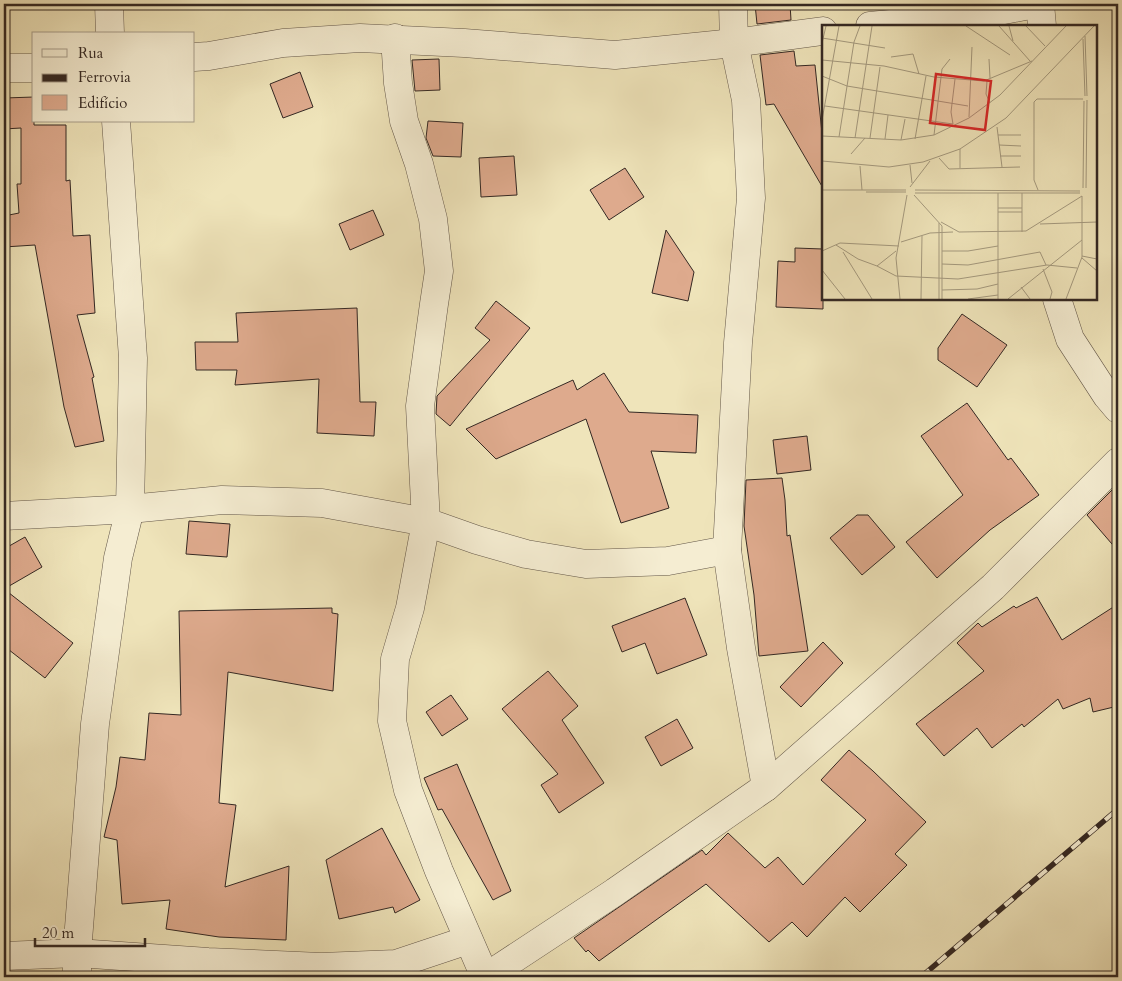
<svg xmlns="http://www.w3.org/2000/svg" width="1122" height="981" font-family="Cardo,serif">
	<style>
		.building { fill: #deaa8d; stroke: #342823 }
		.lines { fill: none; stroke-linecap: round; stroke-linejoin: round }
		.minor-casing { stroke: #635749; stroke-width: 29 }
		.minor { stroke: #f5edd2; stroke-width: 28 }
		.rail-casing { stroke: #342823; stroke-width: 5.5 }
		.rail { stroke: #f5edd2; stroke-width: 4; stroke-dasharray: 11; stroke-linecap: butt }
		.inset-road { fill: none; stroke: #a4997e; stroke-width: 1 }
		.view { fill: #d62828; fill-opacity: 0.15; stroke: #d62828; stroke-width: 2.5 }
		.inset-edge { fill: none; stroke: #342823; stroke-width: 2.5 }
	</style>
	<rect width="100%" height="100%" fill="#efe4ba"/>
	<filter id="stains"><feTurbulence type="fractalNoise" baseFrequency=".004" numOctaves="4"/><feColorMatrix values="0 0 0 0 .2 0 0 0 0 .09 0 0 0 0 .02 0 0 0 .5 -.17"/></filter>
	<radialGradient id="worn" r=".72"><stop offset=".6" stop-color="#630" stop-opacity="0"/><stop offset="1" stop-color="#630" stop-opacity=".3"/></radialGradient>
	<!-- building -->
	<g class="building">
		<polygon points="755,4 790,4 791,20 757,24"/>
		<polygon points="794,51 796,66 815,65 823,143 823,188 774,104 766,105 760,55"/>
		<polygon points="439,59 440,90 415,91 412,60"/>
		<polygon points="300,72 313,107 283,118 270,84"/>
		<polygon points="34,97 34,125 66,125 66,181 70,180 73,236 90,235 95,313 77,315 94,377 92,378 104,441 75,447 64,407 35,245 4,247 4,216 19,213 17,184 21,184 21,128 4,129 4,98"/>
		<polygon points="428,121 463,123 461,157 433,156 426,138"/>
		<polygon points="514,156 517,195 481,197 479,158"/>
		<polygon points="625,168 644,197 609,220 590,190"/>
		<polygon points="373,210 384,235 350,250 339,224"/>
		<polygon points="666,230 694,272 688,301 652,293"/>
		<polygon points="795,248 823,249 823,309 776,307 778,261 795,262"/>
		<polygon points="496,301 530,328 450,426 436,414 437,396 490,340 475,328"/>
		<polygon points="357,308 360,402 376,402 374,436 317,433 319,379 235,385 237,370 196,370 195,342 238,342 236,313"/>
		<polygon points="962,314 1007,345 977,387 938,360 938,348"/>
		<polygon points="604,373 629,412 698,415 696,453 651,451 669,508 621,523 586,419 496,459 466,429 573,380 577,390"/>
		<polygon points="967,403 1008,460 1011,458 1039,495 990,530 937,578 906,542 963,495 921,436"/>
		<polygon points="807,436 811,470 777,474 773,440"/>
		<polygon points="782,478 785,500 787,536 790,535 808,651 759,656 754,595 744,526 746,480"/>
		<polygon points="1118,484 1118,551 1087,515"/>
		<polygon points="857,515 868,515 895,547 862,575 830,538"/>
		<polygon points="189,521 230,524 227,557 186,554"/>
		<polygon points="25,537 42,567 4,589 4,549"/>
		<polygon points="4,589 73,643 45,678 4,646"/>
		<polygon points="1037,597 1062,640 1118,604 1118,706 1093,712 1090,698 1063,709 1058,699 1024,727 1022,724 992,748 977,728 944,756 916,724 984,671 957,643 978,623 982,627 1014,606 1016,608"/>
		<polygon points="685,598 707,655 657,674 645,643 622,652 612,626"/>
		<polygon points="332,608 332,613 338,614 333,691 228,672 219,803 236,805 225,887 289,866 286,940 219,937 166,929 170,900 122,904 117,840 104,837 116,787 120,757 145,760 149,713 181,715 179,611"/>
		<polygon points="823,642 843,663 801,707 780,687"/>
		<polygon points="548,671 578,706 562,720 604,783 559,813 541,785 558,774 502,709"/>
		<polygon points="451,695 468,719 442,736 426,712"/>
		<polygon points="677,719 693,748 661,766 645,737"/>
		<polygon points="849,750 873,771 926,822 895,854 907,865 860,912 845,897 807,937 792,922 769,942 706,884 599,961 588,950 586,952 574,938 702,850 706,855 728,833 765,868 778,857 803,885 866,820 821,780"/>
		<polygon points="457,764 511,891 493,900 442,809 438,810 424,778"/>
		<polygon points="382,828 420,900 395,913 393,907 339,919 326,860"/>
	</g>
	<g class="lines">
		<!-- minor casing -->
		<g class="minor-casing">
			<g id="minor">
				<polyline points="109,4 110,34"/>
				<polyline points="733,4 734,43 746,100 751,198 738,343 727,550 741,648 766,787"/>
				<polyline points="1040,4 1042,26"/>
				<polyline points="870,26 973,16 1035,4"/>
				<polyline points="395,38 398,83 404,121 419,164 433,219 439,271 434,304 420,406 426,522 410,608 395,659 392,721 408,790 439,871 485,977"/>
				<polyline points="194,57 209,56 283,43 360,38 464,43 615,55 734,43 823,31"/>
				<polyline points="4,68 34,68"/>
				<polyline points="1057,299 1070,339 1107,396 1118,409"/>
				<polyline points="4,516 130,509 222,500 322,503 426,522 477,540 526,554 586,564 668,561 727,550"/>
				<polyline points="4,956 77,953 208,962 321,967 396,964 468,940"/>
				<polyline points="77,977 77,953 95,724 118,558 130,509 133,358 116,121"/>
				<polyline points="486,977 615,892 766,787 993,587 1118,462"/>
			</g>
		</g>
		<!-- minor -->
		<use href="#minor" class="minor"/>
		<!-- rail casing -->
		<g class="rail-casing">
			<polyline id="rail" points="921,977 1118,809"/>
		</g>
		<!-- rail -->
		<use href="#rail" class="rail"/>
	</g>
	<!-- overview -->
	<g transform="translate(822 25)">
		<rect width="275" height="275" fill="#efe4ba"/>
		<path class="inset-road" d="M 144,1 L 188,30M 177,1 L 208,36M 187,1 L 191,16M 204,1 L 223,21M 263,11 L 265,71M 0,13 L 63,23M 261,14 L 263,71M 0,18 L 4,1M 69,32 L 91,29 L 97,49M 167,34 L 168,53M 0,35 L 62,41 L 112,52 L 162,56 L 210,36M 0,51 L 25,61 L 146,81M 165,56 L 164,69 L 168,78M 3,81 L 131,99M 147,92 L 150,22M 0,95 L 17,1M 131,99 L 129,87 L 133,54M 175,102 L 180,142M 112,110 L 120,44 L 128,34M 176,110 L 199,110M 0,111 L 79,115 L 112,110 L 147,93 L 178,70 L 244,1M 17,112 L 32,17 L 38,1M 33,113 L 50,1M 48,113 L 58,42M 63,114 L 66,90M 93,114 L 104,51M 79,115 L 83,94M 177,120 L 199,121M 138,124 L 138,143M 29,129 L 43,113M 178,131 L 199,131M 117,133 L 127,144 L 198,142M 0,136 L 67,142 L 101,137 L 138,124 L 184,93 L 272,1M 88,140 L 90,158M 38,141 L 40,165M 88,162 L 108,136M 261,163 L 262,76M 264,163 L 265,75M 0,165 L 84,165M 93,165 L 258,166M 216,165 L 212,155 L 212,77 L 215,74 L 261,74M 44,167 L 84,167M 93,168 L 258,168M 200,168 L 200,207M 92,170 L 120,201 L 120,274M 176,183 L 200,183M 176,187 L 200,187M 119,197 L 137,207 L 204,206 L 260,171M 117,198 L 117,274M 218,199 L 275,197M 79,217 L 108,208 L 131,207M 14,220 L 36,234 L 55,241 L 74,226M 0,226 L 18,218 L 77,221M 120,226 L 146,226 L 176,221M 21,227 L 50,274M 260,231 L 275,234M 260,233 L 275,246M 120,239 L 146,240 L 218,227 L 224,240M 225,240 L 255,243M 55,241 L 74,251 L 136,254 L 225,240M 221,244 L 230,267 L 228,274M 0,245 L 23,274M 199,262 L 208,274M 120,265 L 155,264 L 176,259M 78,274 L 74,233 L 85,170M 99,274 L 100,211M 146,274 L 176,270M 176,274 L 176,168M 186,274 L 260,215M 244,274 L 260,232 L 260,171"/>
		<path class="view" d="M 114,49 L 169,56 L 163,105 L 108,98 Z"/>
		<rect width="275" height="275" class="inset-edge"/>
	</g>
	<!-- margin -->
	<rect width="1122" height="981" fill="none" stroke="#efe4ba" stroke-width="20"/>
	<rect x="5" y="5" width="1112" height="971" fill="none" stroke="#342823" stroke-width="2.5"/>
	<rect x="10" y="10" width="1102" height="961" fill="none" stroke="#342823"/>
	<!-- legend -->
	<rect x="32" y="32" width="162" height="90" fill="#f5edd2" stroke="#a89e8c"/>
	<rect x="42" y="49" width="25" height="8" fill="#f5edd2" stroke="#a89e8c"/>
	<text x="78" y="58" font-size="15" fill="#342823">Rua</text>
	<rect x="42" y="74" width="25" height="8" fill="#342823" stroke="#a89e8c"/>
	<text x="78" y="82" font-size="15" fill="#342823">Ferrovia</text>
	<rect x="42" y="95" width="25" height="15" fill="#deaa8d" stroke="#a89e8c"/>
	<text x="78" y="108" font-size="15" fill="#342823">Edifício</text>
	<!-- scale -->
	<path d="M35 938v8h110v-8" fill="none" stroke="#342823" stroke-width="2.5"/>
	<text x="42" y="938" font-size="15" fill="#342823" stroke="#f5edd2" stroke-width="4" paint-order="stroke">20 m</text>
	<rect width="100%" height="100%" filter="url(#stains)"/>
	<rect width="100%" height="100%" fill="url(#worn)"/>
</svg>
